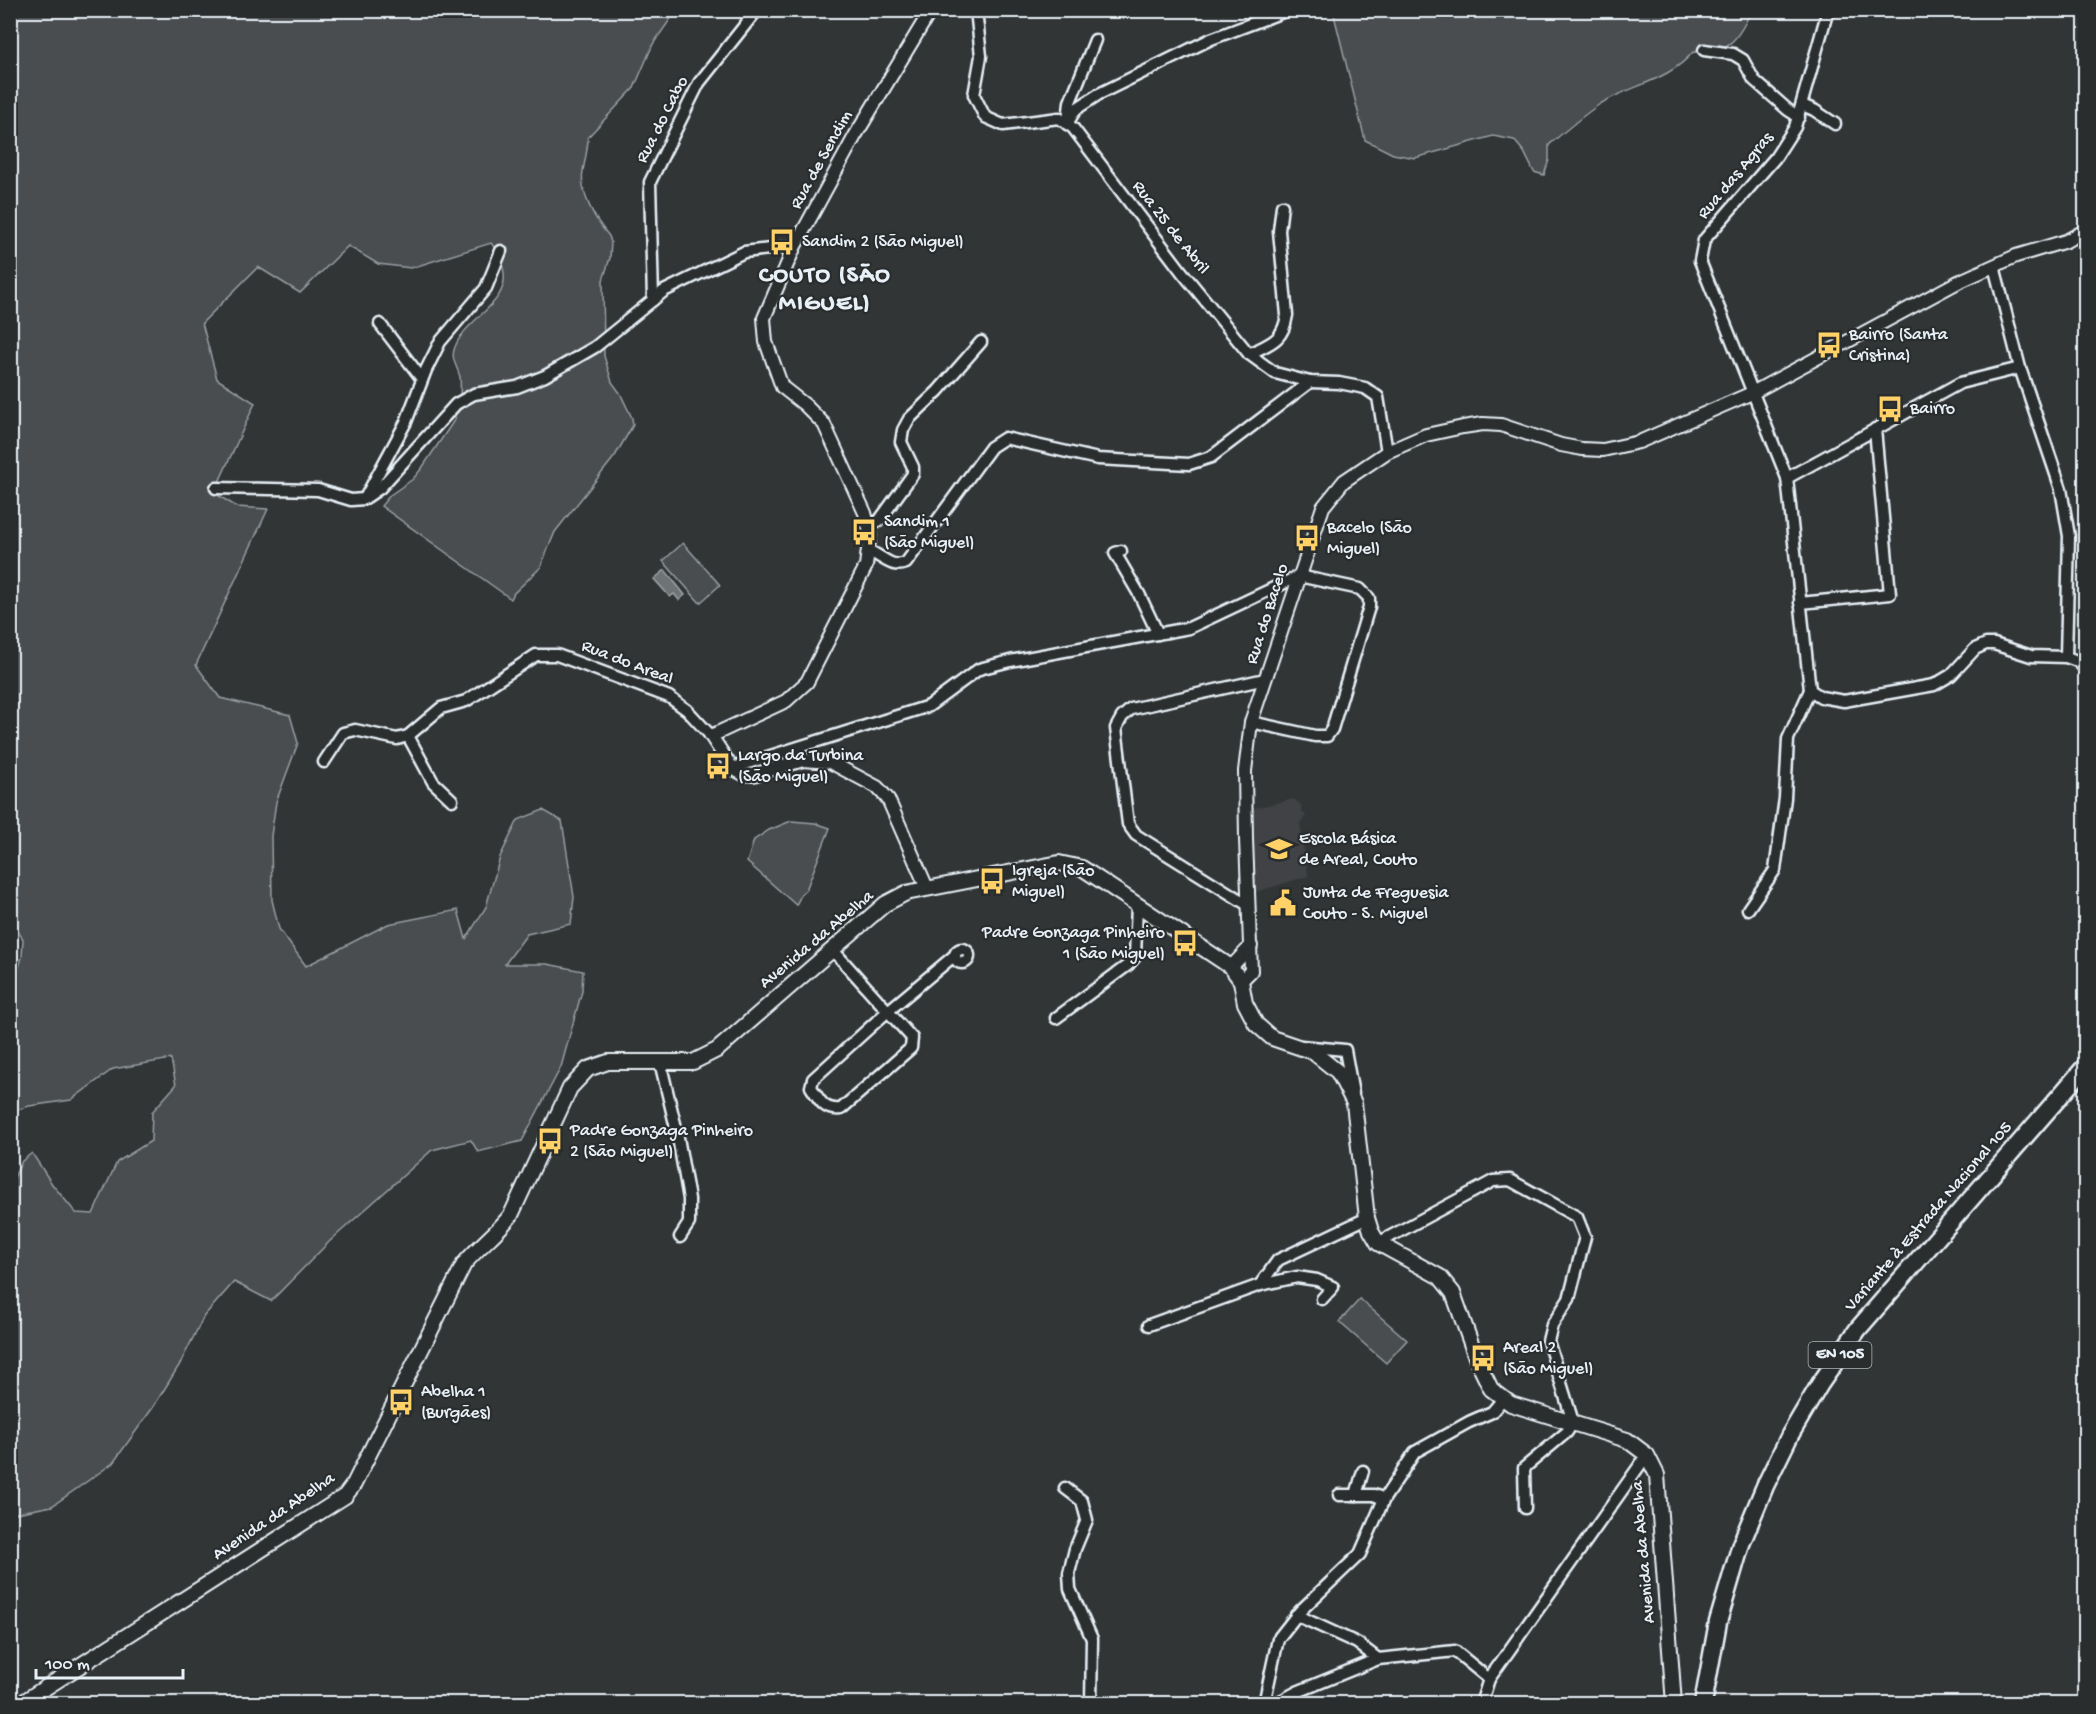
<svg xmlns="http://www.w3.org/2000/svg" width="2096" height="1714" font-family="'Gochi Hand',sans-serif">
	<style>
		.built { fill: #3f4244 }
		.green { fill: #494d4f; stroke: #989fa4; stroke-width: 1.5 }
		.water { fill: #6e7376; stroke: #9fa5aa; stroke-width: 1.5 }
		.lines { fill: none; stroke-linecap: round; stroke-linejoin: round }
		.minor-casing { stroke: #e8f1f8; stroke-width: 15 }
		.tertiary-casing { stroke: #e8f1f8; stroke-width: 16 }
		.secondary-casing { stroke: #e8f1f8; stroke-width: 18 }
		.primary-casing { stroke: #e8f1f8; stroke-width: 21 }
		.minor { stroke: #2a2d2e; stroke-width: 10 }
		.tertiary { stroke: #2a2d2e; stroke-width: 12 }
		.secondary { stroke: #2a2d2e; stroke-width: 14 }
		.primary { stroke: #2a2d2e; stroke-width: 16 }
		.labels { text-anchor: middle; dominant-baseline: central; stroke-width: 4.5; stroke-linejoin: round; paint-order: stroke }
		.shield { fill: #2a2d2e; stroke: #afb6bb; stroke-width: 1.5 }
		.shield-label { font-size: 16px; font-weight: bold; fill: #e8f1f8 }
		.street-label { font-size: 18px; fill: #e8f1f8; stroke: #2a2d2e }
		.poi-label { font-size: 18px; fill: #e8f1f8; stroke: #2a2d2e; text-anchor: start }
		.district-label { font-size: 24px; font-weight: bold; letter-spacing: 1.5px; fill: #e8f1f8; stroke: #2a2d2e }
	</style>
	<rect width="100%" height="100%" fill="#323536"/>
	<filter id="ink" filterUnits="userSpaceOnUse"><feTurbulence type="fractalNoise" baseFrequency=".0167" numOctaves="2"/><feDisplacementMap in="SourceGraphic" scale="12" xChannelSelector="R" yChannelSelector="G"/><feConvolveMatrix kernelMatrix="1 2 1 2 8 2 1 2 1" color-interpolation-filters="sRGB"/></filter>
	<g filter="url(#ink)">
		<!-- built -->
		<polygon class="built" points="1294,799 1301,805 1301,810 1306,816 1300,823 1308,876 1256,892 1252,811 1254,808"/>
		<!-- green -->
		<g class="green">
			<path d="M 11,11 L 676,11 L 653,44 L 634,88 L 588,137 C 588,149 585,159 583,171 C 579,192 595,220 609,236 L 611,242 L 610,258 L 603,280 L 604,356 L 612,382 L 620,393 L 632,418 L 633,425 L 615,456 L 555,532 L 540,568 L 514,593 L 511,599 L 381,506 L 390,495 L 413,479 L 422,468 L 455,419 L 456,404 L 460,400 C 460,392 461,384 460,377 C 458,368 451,360 454,350 C 463,318 513,304 503,268 C 500,258 498,251 491,243 L 411,268 L 378,264 L 348,246 L 300,293 L 258,267 L 202,323 L 217,379 L 255,403 L 214,493 L 237,507 L 268,509 L 196,665 L 220,698 L 290,715 L 298,743 L 276,802 L 271,836 L 272,900 L 279,929 L 306,966 L 388,924 L 458,910 L 466,939 L 486,907 L 500,857 L 518,820 L 543,810 L 562,821 L 574,897 L 571,924 L 527,934 L 505,964 L 547,964 L 583,971 L 582,991 L 561,1067 L 522,1141 L 478,1152 L 471,1140 L 432,1150 L 330,1241 L 271,1301 L 234,1282 L 204,1316 L 180,1364 L 154,1406 L 113,1463 L 52,1506 L 11,1514 L 10,1186 L 22,1161 L 32,1153 L 52,1184 L 76,1213 L 93,1214 L 117,1162 L 151,1141 L 152,1112 L 176,1085 L 171,1059 L 113,1069 L 71,1100 L 29,1106 L 11,1112 L 11,994 L 22,957 L 23,939 L 10,919 Z"/>
			<path d="M 1333,11 L 1751,11 C 1738,40 1728,54 1693,52 C 1669,81 1631,85 1600,104 C 1582,116 1565,131 1549,145 L 1549,160 L 1544,175 L 1534,172 L 1524,152 L 1514,140 L 1493,136 L 1415,158 L 1393,154 L 1365,140 Z"/>
			<polygon points="683,543 720,585 700,603 663,561"/>
			<polygon points="791,821 815,823 830,828 806,890 802,893 796,905 747,862 754,840 769,830"/>
			<polygon points="1360,1299 1407,1340 1386,1363 1339,1322"/>
		</g>
		<!-- water -->
		<polygon class="water" points="665,570 685,595 679,600 674,594 670,597 654,579"/>
		<g class="lines">
			<!-- minor casing -->
			<g class="minor-casing">
				<g id="minor">
					<polyline points="976,10 981,56 974,95 985,117 1003,125 1059,118 1073,128 1182,272 1249,354 1275,373 1310,382 1339,383 1365,388 1378,397 1387,452"/>
					<polyline points="1704,50 1733,54 1743,60 1754,80 1788,110 1799,117"/>
					<polyline points="1802,105 1814,110 1835,124"/>
					<polyline points="1068,121 1070,102 1095,40"/>
					<polyline points="1067,124 1076,109 1099,94 1211,39 1288,10"/>
					<polyline points="1994,266 2020,368 2061,489 2069,536 2066,657"/>
					<polyline points="653,300 650,182 699,83 757,10"/>
					<polyline points="380,324 422,379"/>
					<path d="M 1249,354 C 1271,343 1283,341 1287,315 L 1279,231 L 1282,206"/>
					<polyline points="1787,478 1960,383 2020,368"/>
					<polyline points="216,488 318,490 351,500 364,499 380,488 456,404 474,394 517,387 545,376 595,347 664,291 744,252 795,246"/>
					<polyline points="365,498 406,422 426,370 440,342 486,288 501,251"/>
					<polyline points="868,524 879,521 913,474 913,467 901,442 903,430 909,419 938,391 981,342"/>
					<path d="M 869,551 C 882,556 891,569 906,563 L 991,447 L 1005,438 L 1098,459 L 1189,464 L 1211,457 L 1310,382"/>
					<polyline points="1121,551 1115,553 1139,594 1158,634"/>
					<polyline points="1800,603 1890,594 1875,429"/>
					<polyline points="1810,690 1787,478 1700,261 1704,240 1775,158 1795,127 1828,10"/>
					<polyline points="1810,690 1821,697 1844,701 1934,685 1951,675 1975,649 1986,644 1994,644 2031,656 2066,657 2077,661 2086,669"/>
					<polyline points="408,736 433,782 452,800"/>
					<polyline points="324,762 343,733 355,730 397,739 408,736 441,708 466,701 536,655 557,655 669,697 687,710 711,736"/>
					<polyline points="732,768 929,706 979,669 1010,661 1189,628 1299,576 1360,589 1369,598 1369,607 1332,729 1327,736 1315,736 1251,722"/>
					<polyline points="1248,905 1136,835 1128,824 1116,728 1122,717 1131,709 1265,679"/>
					<polyline points="1748,909 1775,870 1785,798 1788,739 1810,690"/>
					<circle cx="962" cy="956" r="7"/>
					<path d="M 832,949 L 912,1038 L 911,1048 L 841,1109 C 823,1111 820,1100 811,1087 L 813,1079 L 888,1011 L 955,955"/>
					<polyline points="1056,1018 1128,965 1135,957 1137,904"/>
					<polyline points="1301,1046 1345,1050 1353,1094"/>
					<polyline points="660,1062 677,1132 689,1199 689,1223 680,1237"/>
					<polyline points="1378,1243 1493,1181 1510,1180 1577,1217 1585,1237 1569,1299 1552,1325 1548,1341 1573,1422 1567,1432 1524,1468 1525,1508"/>
					<polyline points="1260,1285 1278,1260 1367,1218"/>
					<polyline points="1149,1325 1260,1285 1297,1277 1317,1280 1333,1287 1322,1299"/>
					<polyline points="1065,1488 1082,1501 1087,1520 1075,1549 1069,1573 1070,1589 1092,1639 1091,1704"/>
					<polyline points="1339,1495 1374,1495 1384,1499"/>
					<polyline points="1356,1495 1363,1471"/>
					<polyline points="1296,1615 1357,1643 1378,1659"/>
					<polyline points="1264,1704 1278,1639 1300,1611 1360,1554 1384,1499 1415,1452 1469,1422 1492,1412 1503,1399"/>
					<polyline points="1275,1704 1297,1692 1378,1659 1455,1651 1489,1679"/>
					<polyline points="1481,1704 1489,1679 1647,1455"/>
				</g>
			</g>
			<!-- tertiary casing -->
			<g class="tertiary-casing">
				<g id="tertiary">
					<polyline points="927,888 888,799 877,787 830,762 803,760 753,775 743,774 732,768 711,736 786,701 807,682 866,566 870,532 865,513 824,424 805,405 782,387 766,342 764,318 795,246 855,136 931,10"/>
					<polyline points="1231,967 1251,946"/>
					<polyline points="1241,981 1251,971 1246,839 1245,771 1251,722 1323,507 1344,481 1387,452 1426,435 1463,427 1483,424 1501,425 1561,445 1582,449 1603,450 1639,442 1752,393 1958,282 2016,256 2066,241 2086,230"/>
				</g>
			</g>
			<!-- secondary casing -->
			<g class="secondary-casing">
				<path id="secondary" d="M 20,1704 L 345,1496 L 354,1484 L 464,1264 C 479,1246 497,1233 511,1215 L 570,1088 L 588,1069 L 608,1062 L 693,1062 L 717,1050 L 885,904 L 906,893 L 1059,863 L 1082,868 L 1231,967 L 1241,981 L 1245,1003 L 1256,1024 L 1272,1038 L 1313,1052 L 1338,1072 L 1354,1103 L 1367,1218 L 1371,1231 L 1378,1243 L 1440,1277 L 1453,1293 L 1477,1360 L 1491,1389 L 1511,1404 L 1627,1440 L 1647,1455 L 1657,1475 L 1674,1704"/>
			</g>
			<!-- primary casing -->
			<g class="primary-casing">
				<polyline id="primary" points="1703,1704 1718,1622 1741,1544 1765,1486 1790,1435 1820,1384 1858,1329 2086,1066"/>
			</g>
			<!-- minor -->
			<use href="#minor" class="minor"/>
			<!-- tertiary -->
			<use href="#tertiary" class="tertiary"/>
			<!-- secondary -->
			<use href="#secondary" class="secondary"/>
			<!-- primary -->
			<use href="#primary" class="primary"/>
		</g>
	</g>
	<!-- icons -->
	<defs>
		<g id="bus-bare" transform="scale(2.07)"><path d="M-5-6H5V4H4V6H2V4H-2V6H-4V4H-5ZM-3.5-4V0h7V-4ZM-3.5 1.2v1.5H-2V1.2ZM2 1.2v1.5H3.5V1.2Z" fill="#ffd166" stroke="#2a2d2e" stroke-width="2.5" paint-order="stroke"/></g>
		<g id="school-bare" transform="scale(2.07)"><path d="M0-5L7-2L0 1L-7-2ZM-4 1L0 2.5L4 1V4Q0 6-4 4Z" fill="#ffd166" stroke="#2a2d2e" stroke-width="2.5" paint-order="stroke"/></g>
		<g id="civic-bare" transform="scale(2.07)"><path d="M-.6-6.5H3V-4.5H.6V-3L4-1V1h2V6H-6V1h2V-1L-.6-3ZM-1.2 2.5V6h2.4V2.5Z" fill="#ffd166" stroke="#2a2d2e" stroke-width="2.5" paint-order="stroke"/></g>
	</defs>
	<g fill-rule="evenodd">
		<use href="#bus-bare" x="782" y="242"/>
		<use href="#bus-bare" x="1829" y="345"/>
		<use href="#bus-bare" x="1890" y="409"/>
		<use href="#bus-bare" x="864" y="532"/>
		<use href="#bus-bare" x="1307" y="538"/>
		<use href="#bus-bare" x="718" y="766"/>
		<use href="#school-bare" x="1279" y="849"/>
		<use href="#bus-bare" x="992" y="881"/>
		<use href="#civic-bare" x="1283" y="903"/>
		<use href="#bus-bare" x="1185" y="943"/>
		<use href="#bus-bare" x="550" y="1141"/>
		<use href="#bus-bare" x="1483" y="1358"/>
		<use href="#bus-bare" x="401" y="1402"/>
	</g>
	<g class="labels">
		<!-- shield labels -->
		<rect class="shield" x="1808.5" y="1342" width="63" height="26" rx="4.5"/>
		<g class="shield-label">
			<text x="1840" y="1355">EN 105</text>
		</g>
		<!-- street labels -->
		<g class="street-label">
			<text transform="translate(663 120) rotate(-63)">Rua do Cabo</text>
			<text transform="translate(822 160) rotate(-61)">Rua de Sendim</text>
			<text transform="translate(1736 176) rotate(-50)">Rua das Agras</text>
			<text transform="translate(1170 228) rotate(52)">Rua 25 de Abril</text>
			<text transform="translate(1268 614) rotate(-72)">Rua do Bacelo</text>
			<text transform="translate(627 663) rotate(21)">Rua do Areal</text>
			<text transform="translate(817 940) rotate(-40)">Avenida da Abelha</text>
			<text transform="translate(1929 1217) rotate(-49)">Variante à Estrada Nacional 105</text>
			<text transform="translate(274 1517) rotate(-34)">Avenida da Abelha</text>
			<text transform="translate(1644 1552) rotate(-95)">Avenida da Abelha</text>
		</g>
		<!-- poi labels -->
		<g class="poi-label">
			<text x="802" y="242">Sandim 2 (São Miguel)</text>
			<text x="1849" y="335">Bairro (Santa<tspan x="1849" dy="21">Cristina)</tspan></text>
			<text x="1910" y="409">Bairro</text>
			<text x="884" y="522">Sandim 1<tspan x="884" dy="21">(São Miguel)</tspan></text>
			<text x="1327" y="528">Bacelo (São<tspan x="1327" dy="21">Miguel)</tspan></text>
			<text x="738" y="756">Largo da Turbina<tspan x="738" dy="21">(São Miguel)</tspan></text>
			<text x="1299" y="839">Escola Básica<tspan x="1299" dy="21">de Areal, Couto</tspan></text>
			<text x="1012" y="871">Igreja (São<tspan x="1012" dy="21">Miguel)</tspan></text>
			<text x="1303" y="893">Junta de Freguesia<tspan x="1303" dy="21">Couto - S. Miguel</tspan></text>
			<text x="1165" y="933" text-anchor="end">Padre Gonzaga Pinheiro<tspan x="1165" dy="21">1 (São Miguel)</tspan></text>
			<text x="570" y="1131">Padre Gonzaga Pinheiro<tspan x="570" dy="21">2 (São Miguel)</tspan></text>
			<text x="1503" y="1348">Areal 2<tspan x="1503" dy="21">(São Miguel)</tspan></text>
			<text x="421" y="1392">Abelha 1<tspan x="421" dy="21">(Burgães)</tspan></text>
		</g>
		<!-- district labels -->
		<g class="district-label">
			<text x="825" y="276">COUTO (SÃO<tspan x="825" dy="28">MIGUEL)</tspan></text>
		</g>
	</g>
	<!-- margin -->
	<rect width="2096" height="1714" fill="none" stroke="#2a2d2e" stroke-width="36"/>
	<rect x="18" y="18" width="2060" height="1678" fill="none" stroke="#e8f1f8" stroke-width="2" filter="url(#ink)"/>
	<!-- scale -->
	<path d="M36 1669v9h147v-9" fill="none" stroke="#e8f1f8" stroke-width="3"/>
	<text x="45" y="1669" font-size="18" fill="#e8f1f8" stroke="#2a2d2e" stroke-width="4.5" paint-order="stroke">100 m</text>
</svg>
